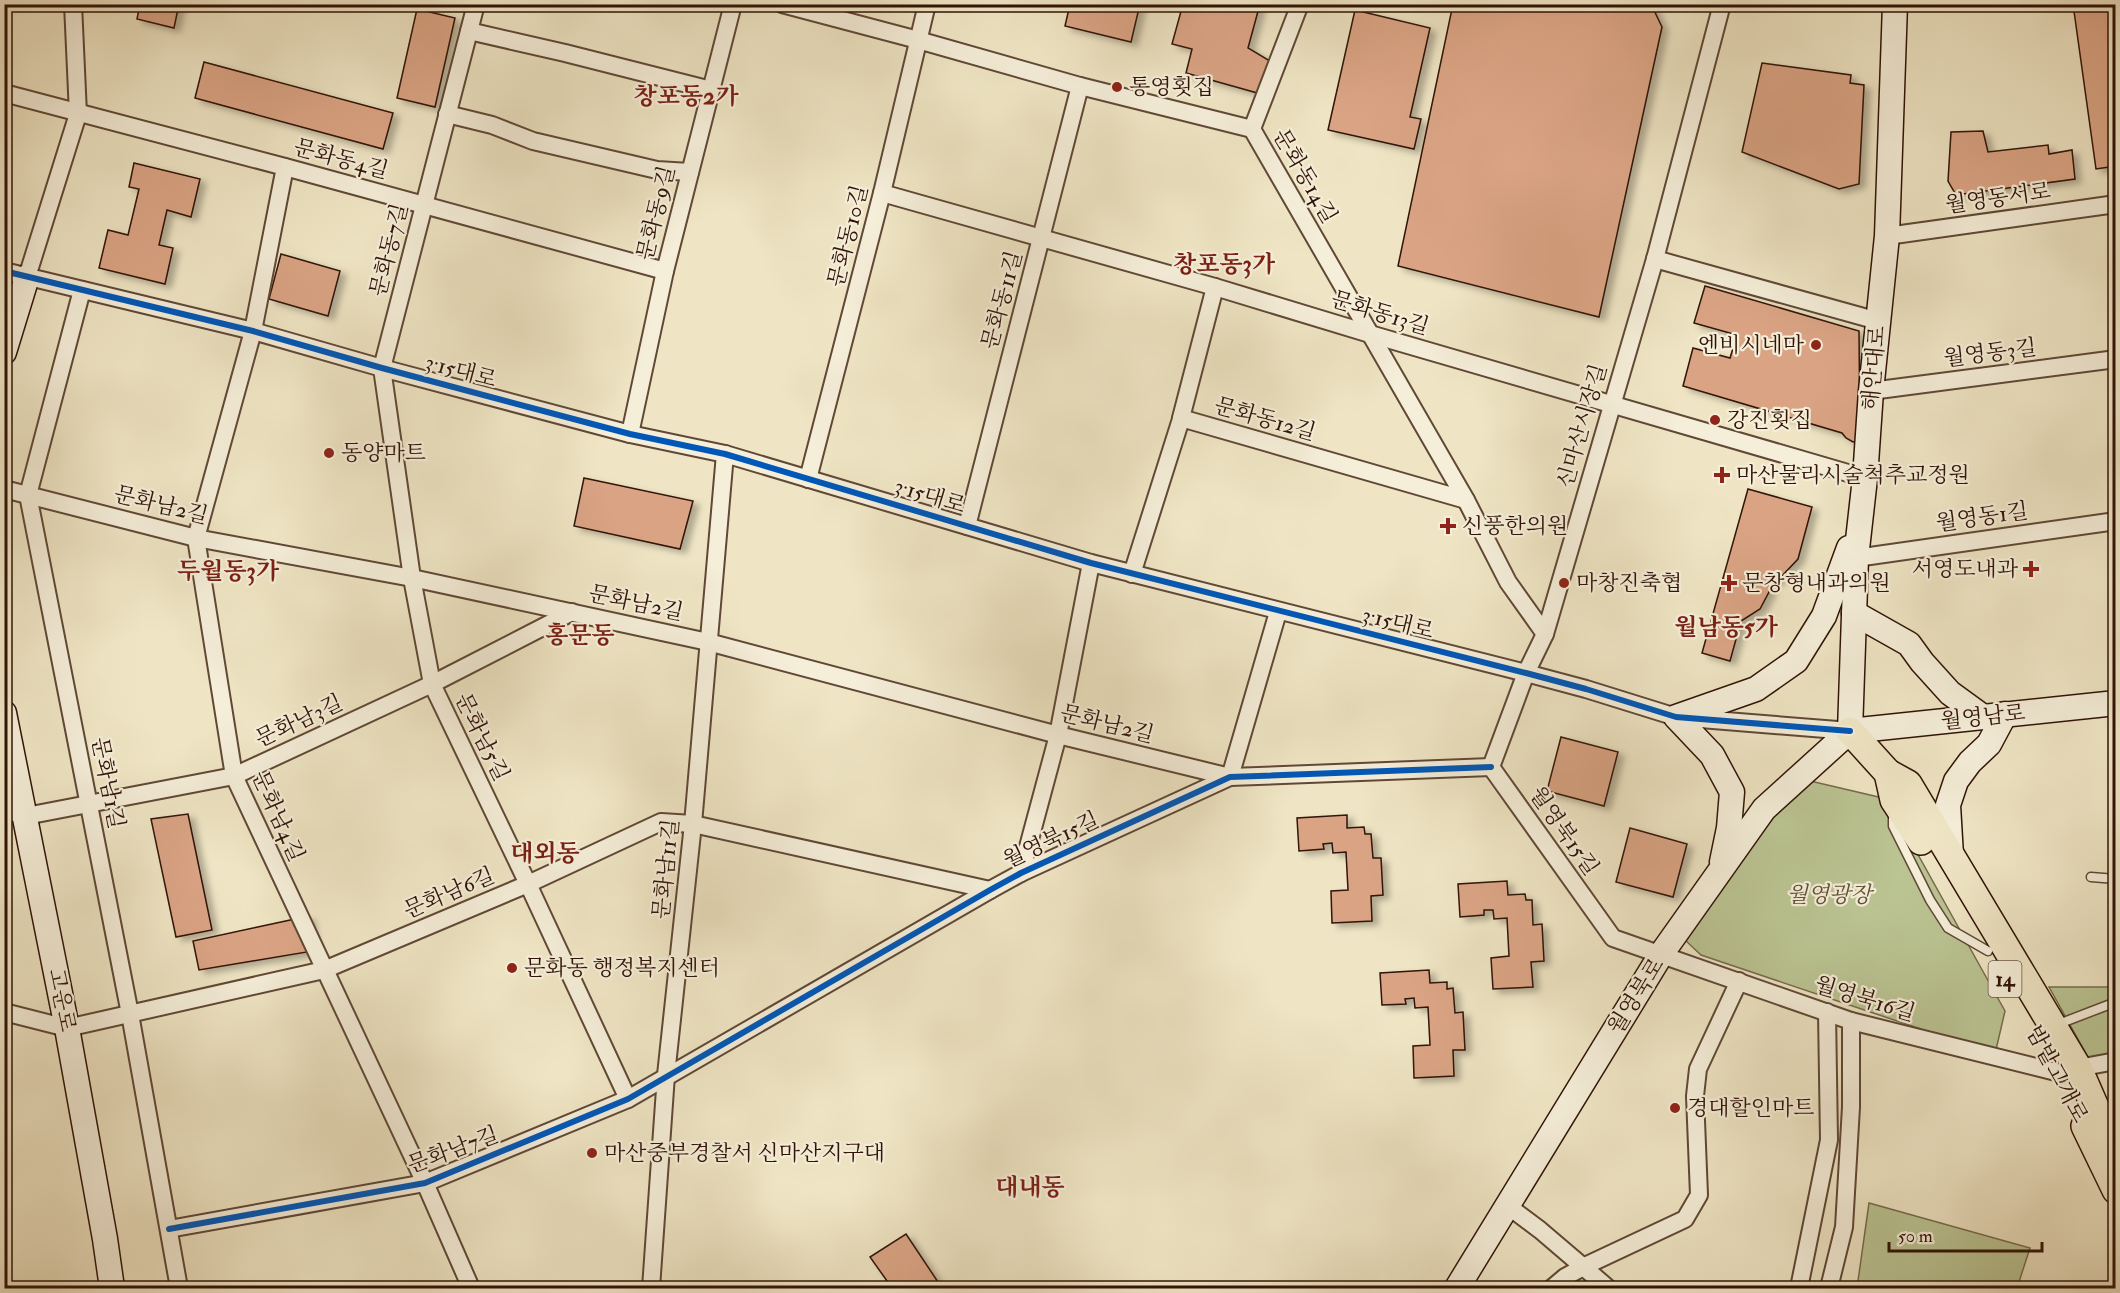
<svg xmlns="http://www.w3.org/2000/svg" width="2120" height="1293" font-family="'IM FELL Double Pica','Noto Serif KR',serif">
	<style>
		.green { fill: #bbc493; stroke: #766c4d; stroke-width: 1.5 }
		.building { fill: #daa484; stroke: #301307; stroke-width: 1.5; filter: url(#shadow) }
		.lines { fill: none; stroke-linecap: round; stroke-linejoin: round }
		.lane-casing { stroke: #604836; stroke-width: 11 }
		.street-casing { stroke: #604836; stroke-width: 20 }
		.secondary-casing { stroke: #301307; stroke-width: 27 }
		.primary-casing { stroke: #301307; stroke-width: 30 }
		.lane { stroke: #f5eed9; stroke-width: 8 }
		.street { stroke: #f5eed9; stroke-width: 16 }
		.secondary { stroke: #f5eed9; stroke-width: 24 }
		.primary { stroke: #efe5c4; stroke-width: 27 }
		.cycleway-casing { stroke: #f5eed9; stroke-width: 10 }
		.cycleway { stroke: #0057b8; stroke-width: 6 }
		.poi-dot { fill: #8f2418; stroke: #f5eed9; stroke-width: 2 }
		.labels { text-anchor: middle; dominant-baseline: central; stroke-width: 4.5; stroke-linejoin: round; paint-order: stroke }
		.shield { fill: #f5eed9; stroke: #6b5546; stroke-width: 1.5 }
		.shield-label { font-size: 21px; font-weight: bold; fill: #301307 }
		.poi-label { font-size: 22px; fill: #301307; stroke: #f5eed9; text-anchor: start }
		.street-label { font-size: 22px; fill: #301307; stroke: #f5eed9 }
		.park-label { font-size: 22px; font-style: italic; fill: #615138; stroke: #f5eed9 }
		.neighbourhood-label { font-size: 24px; font-weight: bold; fill: #7a1f14; stroke: #f5eed9 }
	</style>
	<defs>
		<filter id="shadow"><feDropShadow dx="6" dy="4" stdDeviation="3" flood-color="#0004"/></filter>
	</defs>
	<rect width="100%" height="100%" fill="#efe5c4"/>
	<filter id="stains"><feTurbulence type="fractalNoise" baseFrequency=".00333" numOctaves="4"/><feColorMatrix values="0 0 0 0 .2 0 0 0 0 .09 0 0 0 0 .02 0 0 0 .5 -.17"/></filter>
	<radialGradient id="worn" r=".72"><stop offset=".6" stop-color="#630" stop-opacity="0"/><stop offset="1" stop-color="#630" stop-opacity=".3"/></radialGradient>
	<!-- green -->
	<g class="green">
		<polygon points="1806,780 1887,799 2005,1011 1995,1054 1701,955 1685,940 1757,829"/>
		<polygon points="2049,987 2115,987 2115,1054 2089,1059"/>
		<polygon points="1869,1203 2030,1248 2017,1288 1857,1288"/>
	</g>
	<!-- building -->
	<g class="building">
		<polygon points="140,4 179,4 174,28 137,19"/>
		<polygon points="1070,4 1140,4 1131,42 1065,26"/>
		<polygon points="1183,4 1260,4 1248,48 1270,61 1261,94 1186,73 1192,49 1172,44"/>
		<polygon points="1453,4 1651,4 1662,27 1599,317 1398,266"/>
		<polygon points="2073,4 2116,4 2116,166 2096,169"/>
		<polygon points="417,9 455,18 435,107 397,98"/>
		<polygon points="1355,10 1430,28 1410,117 1421,119 1414,149 1328,130"/>
		<polygon points="204,62 393,113 383,149 195,98"/>
		<polygon points="1762,63 1851,75 1850,83 1864,85 1859,184 1839,189 1742,152"/>
		<polygon points="1983,131 1988,152 2048,145 2049,154 2072,150 2075,179 1956,195 1948,181 1951,132"/>
		<polygon points="134,163 200,179 191,217 167,210 159,245 173,248 165,284 99,268 108,230 128,235 139,189 129,187"/>
		<polygon points="281,254 340,271 328,316 269,299"/>
		<polygon points="1705,286 1859,331 1860,440 1853,442 1846,438 1842,433 1683,386 1693,348 1730,358 1737,335 1694,323"/>
		<polygon points="584,478 693,501 680,549 574,526"/>
		<polygon points="1748,489 1812,507 1798,559 1780,578 1769,584 1770,590 1760,609 1741,621 1730,661 1702,653"/>
		<polygon points="1561,737 1618,752 1604,806 1547,791"/>
		<polygon points="188,814 212,930 176,937 151,819"/>
		<polygon points="1347,815 1347,828 1364,827 1365,834 1371,834 1373,858 1381,858 1383,895 1371,896 1372,921 1332,923 1331,891 1348,890 1346,852 1333,853 1332,843 1323,844 1324,849 1299,851 1297,818"/>
		<polygon points="1630,828 1687,844 1673,897 1616,882"/>
		<polygon points="1507,881 1508,895 1525,894 1526,900 1532,900 1533,925 1542,924 1544,961 1531,962 1533,987 1493,989 1491,958 1509,956 1507,918 1494,919 1493,910 1484,910 1484,915 1460,917 1458,884"/>
		<polygon points="309,916 313,951 199,970 193,941"/>
		<polygon points="1429,970 1430,983 1447,982 1447,989 1453,988 1455,1013 1463,1012 1465,1050 1453,1050 1454,1076 1414,1078 1413,1046 1430,1045 1428,1007 1415,1008 1414,998 1405,999 1406,1004 1382,1005 1380,973"/>
		<polygon points="906,1234 942,1288 892,1288 870,1257"/>
	</g>
	<g class="lines">
		<!-- lane casing -->
		<g class="lane-casing">
			<g id="lane">
				<polyline points="1893,812 1893,826 1930,900 1948,928 1988,951"/>
				<polyline points="2091,877 2116,879"/>
				<polyline points="2056,1025 2116,1002"/>
			</g>
		</g>
		<!-- street casing -->
		<g class="street-casing">
			<g id="street">
				<polyline points="476,4 382,368 412,578 432,684 528,884 628,1099"/>
				<polyline points="782,4 918,40 1080,86 1252,129 1466,500 1508,582 1545,634"/>
				<polyline points="469,31 565,53 711,90"/>
				<polyline points="4,93 285,167 665,271"/>
				<polyline points="447,114 492,125 533,141 657,170 690,172"/>
				<polyline points="1252,129 1300,4"/>
				<polyline points="285,167 253,331 196,538 234,776 425,1183 471,1288"/>
				<polyline points="882,193 1215,287 1370,334 1865,478"/>
				<polyline points="1887,236 2116,204"/>
				<polyline points="1655,259 1878,321"/>
				<polyline points="4,271 253,331 382,368 630,434 725,454 1091,563 1526,673 1586,689 1676,717 1850,731"/>
				<polyline points="27,277 78,114 73,4"/>
				<polyline points="1215,287 1181,418 1466,500"/>
				<polyline points="82,290 28,495 130,1014 179,1288"/>
				<polyline points="1871,391 2116,359"/>
				<polyline points="630,434 665,271 733,4"/>
				<polyline points="808,479 882,193 927,4"/>
				<polyline points="4,489 196,538 412,578 708,642 1058,735 1230,777 1278,612"/>
				<polyline points="967,526 1080,86"/>
				<polyline points="1856,558 2116,521"/>
				<polyline points="1132,574 1182,416"/>
				<polyline points="1491,767 1526,673 1545,634 1655,259 1722,4"/>
				<polyline points="1491,767 1613,938 1851,1021 2060,1073"/>
				<polyline points="4,810 26,816 234,776 432,684 572,612"/>
				<polyline points="1021,873 1058,735 1091,563"/>
				<polyline points="4,1012 67,1028 324,970 528,884 661,822 693,824 990,890"/>
				<polyline points="2078,1068 2116,1061"/>
				<polyline points="1508,1206 1540,1230 1608,1288"/>
				<polyline points="169,1229 425,1183 628,1099 990,890 1021,873 1230,777 1491,767"/>
				<polyline points="651,1288 666,1075 693,824 725,454"/>
				<polyline points="1552,1288 1565,1277 1587,1265 1685,1219 1699,1195 1695,1096 1698,1069 1739,981"/>
				<polyline points="1799,1288 1829,1140 1827,1012"/>
				<polyline points="1829,1288 1844,1227 1851,1107 1851,1021"/>
			</g>
		</g>
		<!-- secondary casing -->
		<g class="secondary-casing">
			<g id="secondary">
				<polyline points="4,352 27,277"/>
				<polyline points="1854,613 1909,644 1922,662 1950,693 1983,717"/>
				<polyline points="4,713 67,1028 105,1239 112,1288"/>
				<polyline points="1850,731 1856,558 1865,478 1871,391 1887,236 1895,4"/>
				<polyline points="1850,731 2116,703"/>
				<polyline points="1951,856 1948,805 1956,781 1970,762 1989,744 2005,714"/>
				<polyline points="1722,862 1729,828 1732,792 1712,755 1676,717 1756,689 1796,661 1824,616 1849,548"/>
				<polyline points="1457,1288 1662,953 1764,809 1850,731"/>
			</g>
		</g>
		<!-- primary casing -->
		<g class="primary-casing">
			<g id="primary">
				<polyline points="1850,731 1888,773 1908,784 2078,1068 2102,1123 2116,1147"/>
				<polyline points="1888,773 1894,800 1921,841"/>
				<polyline points="2085,1126 2116,1190"/>
			</g>
		</g>
		<!-- lane -->
		<use href="#lane" class="lane"/>
		<!-- street -->
		<use href="#street" class="street"/>
		<!-- secondary -->
		<use href="#secondary" class="secondary"/>
		<!-- primary -->
		<use href="#primary" class="primary"/>
		<!-- cycleway casing -->
		<g class="cycleway-casing">
			<g id="cycleway">
				<polyline points="4,271 253,331 382,368 630,434 725,454 1091,563 1526,673 1586,689 1676,717 1850,731"/>
				<polyline points="169,1229 425,1183 628,1099 990,890 1021,873 1230,777 1491,767"/>
			</g>
		</g>
		<!-- cycleway -->
		<use href="#cycleway" class="cycleway"/>
	</g>
	<!-- markers -->
	<g class="poi-dot">
		<circle cx="1117" cy="87" r="6"/>
		<circle cx="1816" cy="345" r="6"/>
		<circle cx="1715" cy="420" r="6"/>
		<circle cx="329" cy="453" r="6"/>
		<path d="M1719 466h6v6h6v6h-6v6h-6v-6h-6v-6h6z"/>
		<path d="M1445 517h6v6h6v6h-6v6h-6v-6h-6v-6h6z"/>
		<path d="M2028 560h6v6h6v6h-6v6h-6v-6h-6v-6h6z"/>
		<circle cx="1564" cy="583" r="6"/>
		<path d="M1726 574h6v6h6v6h-6v6h-6v-6h-6v-6h6z"/>
		<circle cx="512" cy="968" r="6"/>
		<circle cx="1675" cy="1108" r="6"/>
		<circle cx="592" cy="1153" r="6"/>
	</g>
	<g class="labels">
		<!-- shield labels -->
		<rect class="shield" x="1988.5" y="961" width="33" height="36" rx="4.5"/>
		<g class="shield-label">
			<text x="2005" y="979">14</text>
		</g>
		<!-- poi labels -->
		<g class="poi-label">
			<text x="1129" y="87">통영횟집</text>
			<text x="1804" y="345" text-anchor="end">엔비시네마</text>
			<text x="1727" y="420">강진횟집</text>
			<text x="341" y="453">동양마트</text>
			<text x="1736" y="475">마산물리시술척추교정원</text>
			<text x="1462" y="526">신풍한의원</text>
			<text x="2018" y="569" text-anchor="end">서영도내과</text>
			<text x="1576" y="583">마창진축협</text>
			<text x="1742" y="583">문창형내과의원</text>
			<text x="524" y="968">문화동 행정복지센터</text>
			<text x="1687" y="1108">경대할인마트</text>
			<text x="604" y="1153">마산중부경찰서 신마산지구대</text>
		</g>
		<!-- street labels -->
		<g class="street-label">
			<text transform="translate(341 159) rotate(15)">문화동4길</text>
			<text transform="translate(1305 176) rotate(60)">문화동14길</text>
			<text transform="translate(1998 198) rotate(-8)">월영동서로</text>
			<text transform="translate(656 213) rotate(-76)">문화동9길</text>
			<text transform="translate(848 236) rotate(-76)">문화동10길</text>
			<text transform="translate(389 250) rotate(-76)">문화동7길</text>
			<text transform="translate(1002 300) rotate(-75)">문화동11길</text>
			<text transform="translate(1380 313) rotate(17)">문화동13길</text>
			<text transform="translate(1990 353) rotate(-7)">월영동3길</text>
			<text transform="translate(1874 368) rotate(-85)">해안대로</text>
			<text transform="translate(461 371) rotate(15)">3·15대로</text>
			<text transform="translate(1265 419) rotate(16)">문화동12길</text>
			<text transform="translate(1582 426) rotate(-74)">신마산시장길</text>
			<text transform="translate(930 496) rotate(17)">3·15대로</text>
			<text transform="translate(161 505) rotate(14)">문화남2길</text>
			<text transform="translate(1982 517) rotate(-8)">월영동1길</text>
			<text transform="translate(636 603) rotate(12)">문화남2길</text>
			<text transform="translate(1398 623) rotate(14)">3·15대로</text>
			<text transform="translate(1983 717) rotate(-6)">월영남로</text>
			<text transform="translate(299 721) rotate(-25)">문화남3길</text>
			<text transform="translate(1107 724) rotate(14)">문화남2길</text>
			<text transform="translate(482 737) rotate(64)">문화남5길</text>
			<text transform="translate(108 783) rotate(79)">문화남1길</text>
			<text transform="translate(278 816) rotate(66)">문화남4길</text>
			<text transform="translate(1564 831) rotate(55)">월영북15길</text>
			<text transform="translate(1051 840) rotate(-25)">월영북15길</text>
			<text transform="translate(666 869) rotate(-84)">문화남11길</text>
			<text transform="translate(449 893) rotate(-23)">문화남6길</text>
			<text transform="translate(1636 996) rotate(-58)">월영북로</text>
			<text transform="translate(1865 999) rotate(17)">월영북16길</text>
			<text transform="translate(62 1000) rotate(79)">고운로</text>
			<text transform="translate(2057 1074) rotate(62)">밤밭고개로</text>
			<text transform="translate(453 1150) rotate(-20)">문화남7길</text>
		</g>
		<!-- park labels -->
		<g class="park-label">
			<text x="1829" y="895">월영광장</text>
		</g>
		<!-- neighbourhood labels -->
		<g class="neighbourhood-label">
			<text x="686" y="96">창포동2가</text>
			<text x="1224" y="264">창포동3가</text>
			<text x="228" y="571">두월동3가</text>
			<text x="1726" y="627">월남동5가</text>
			<text x="580" y="635">홍문동</text>
			<text x="545" y="853">대외동</text>
			<text x="1030" y="1187">대내동</text>
		</g>
	</g>
	<!-- margin -->
	<rect width="2120" height="1293" fill="none" stroke="#efe5c4" stroke-width="24"/>
	<rect x="6" y="6" width="2108" height="1281" fill="none" stroke="#301307" stroke-width="3"/>
	<rect x="12" y="12" width="2096" height="1269" fill="none" stroke="#301307" stroke-width="1.5"/>
	<!-- scale -->
	<path d="M1889 1242v9h153v-9" fill="none" stroke="#301307" stroke-width="3"/>
	<text x="1898" y="1242" font-size="18" fill="#301307" stroke="#f5eed9" stroke-width="4.5" paint-order="stroke">50 m</text>
	<rect width="100%" height="100%" filter="url(#stains)"/>
	<rect width="100%" height="100%" fill="url(#worn)"/>
</svg>
